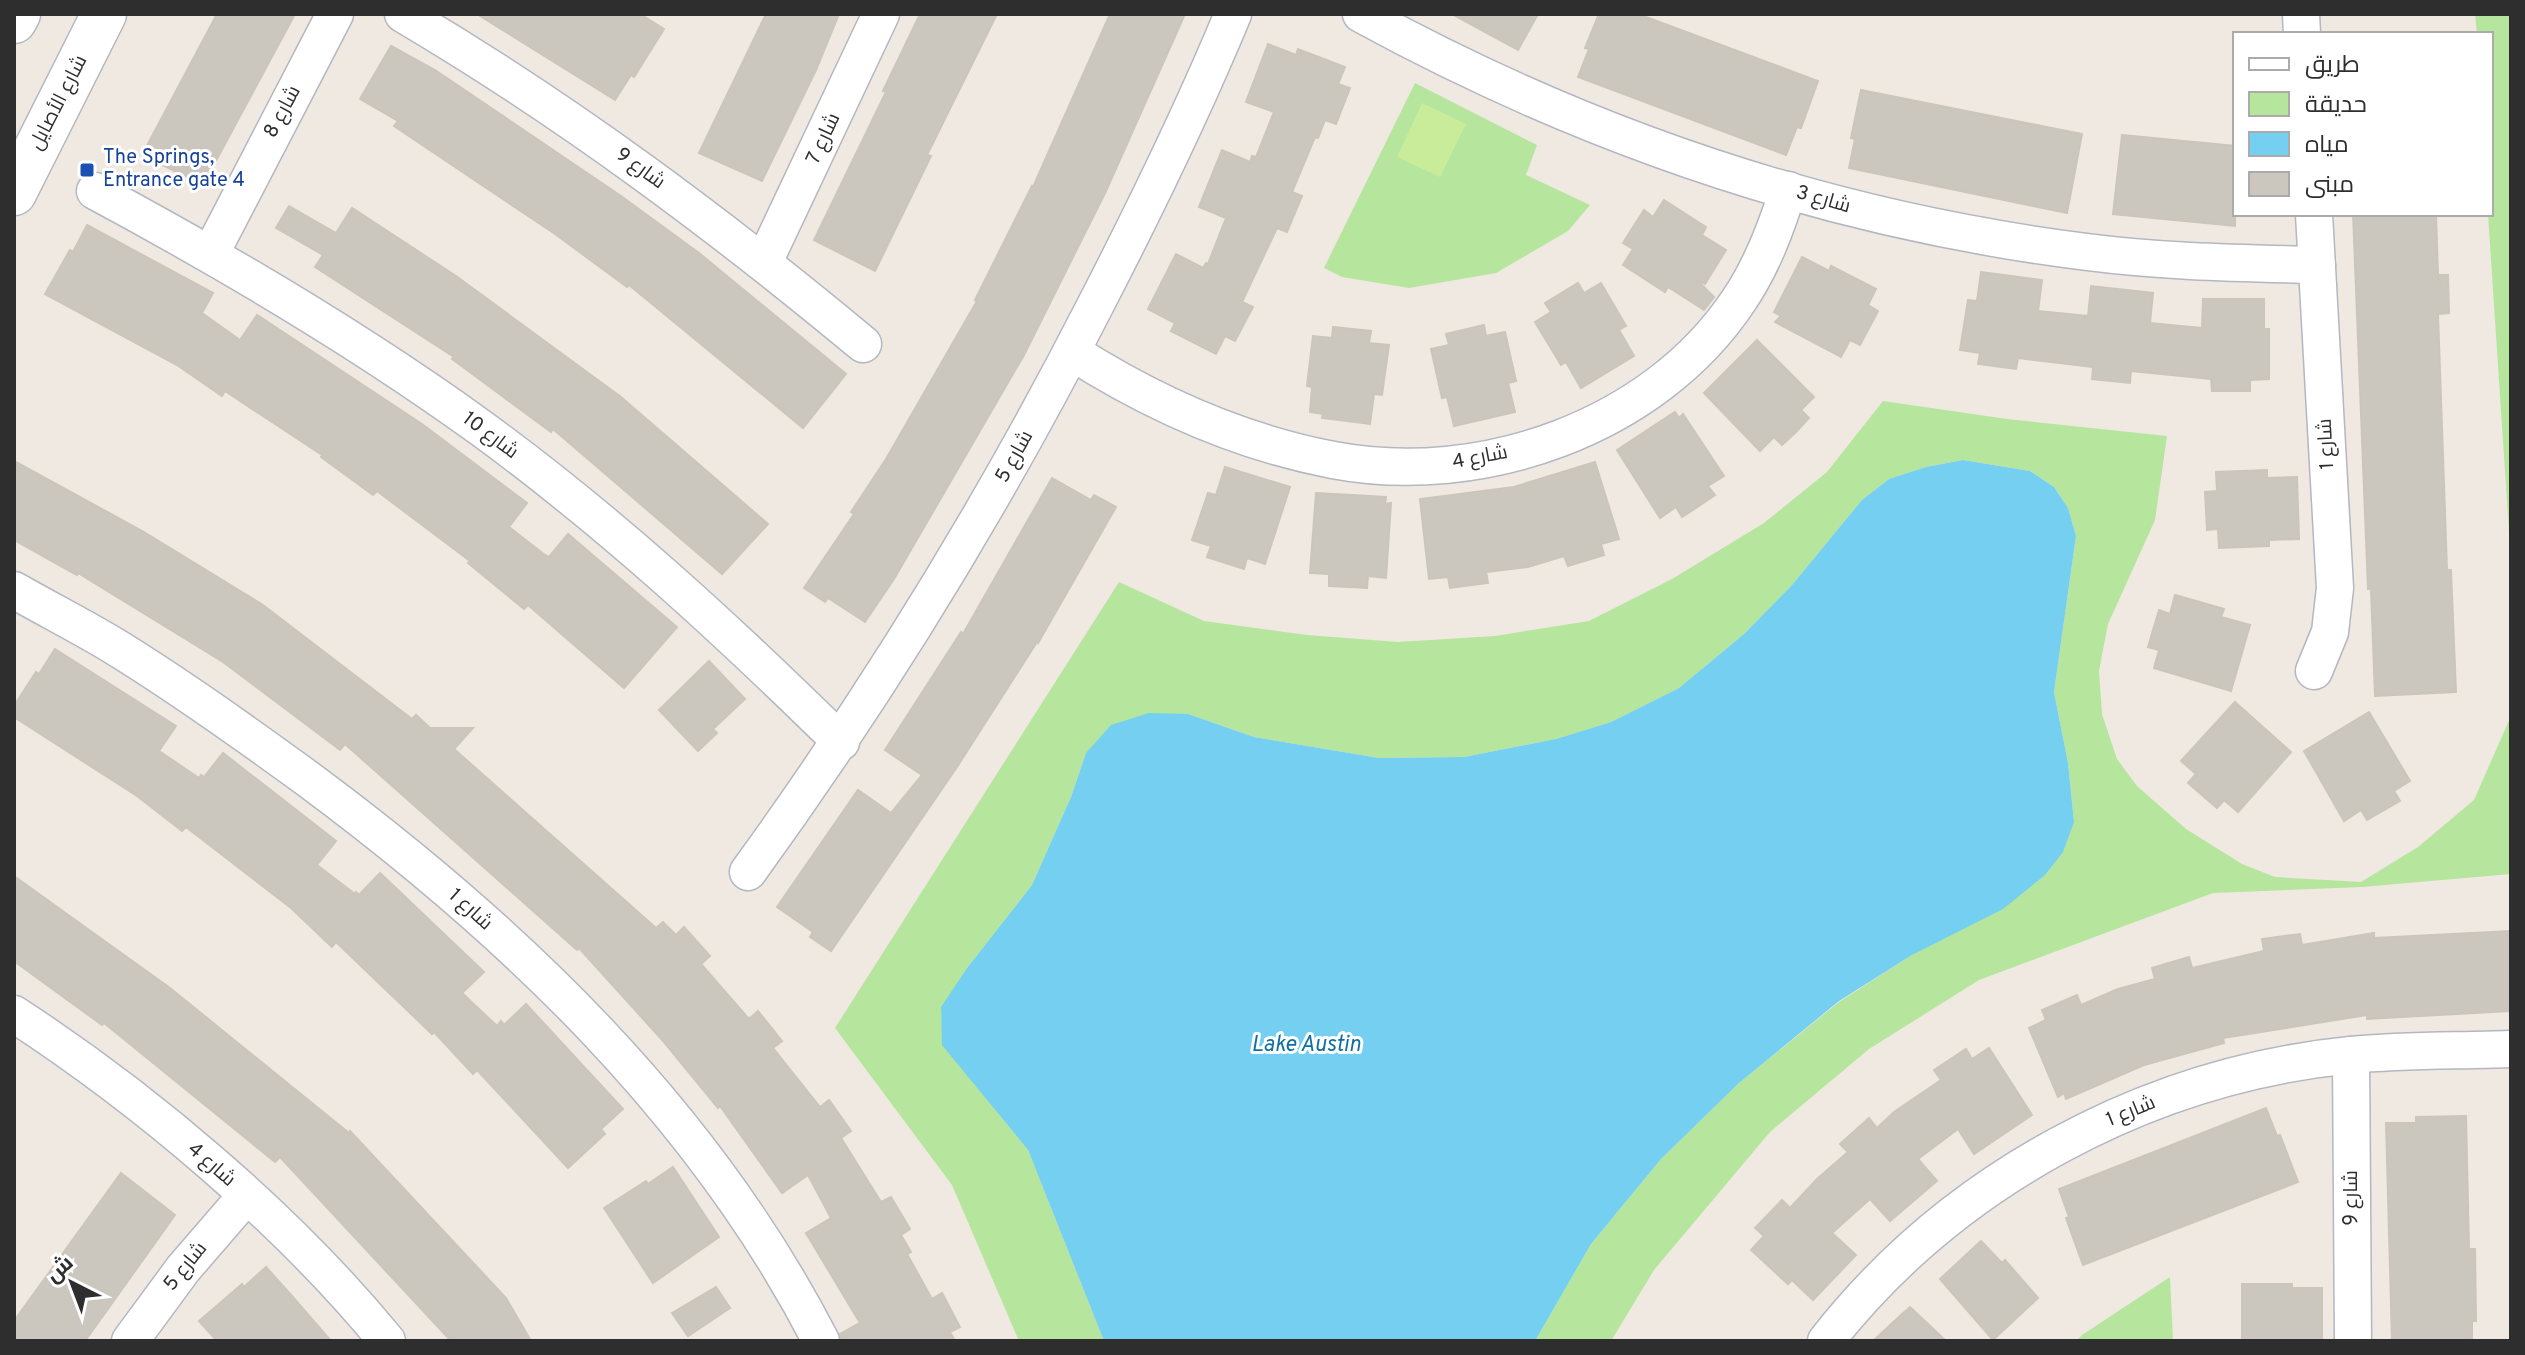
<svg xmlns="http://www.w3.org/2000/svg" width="2525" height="1355" font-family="Overpass,Cairo,sans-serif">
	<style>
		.green { fill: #b6e59e }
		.pitch { fill: #c9ec9a }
		.water { fill: #75cff0 }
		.building { fill: #cbc7bf; stroke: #cbc5ba; stroke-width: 2 }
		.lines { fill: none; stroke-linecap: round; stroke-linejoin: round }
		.minor-casing { stroke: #b4b7c1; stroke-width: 39 }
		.secondary-casing { stroke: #b4b7c1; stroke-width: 47 }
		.minor { stroke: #fff; stroke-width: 36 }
		.secondary { stroke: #fff; stroke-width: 44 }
		.transit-dot { fill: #1a4fb4; stroke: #fff; stroke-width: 3 }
		.labels { text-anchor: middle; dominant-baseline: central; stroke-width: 6; stroke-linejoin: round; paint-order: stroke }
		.street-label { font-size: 20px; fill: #2e2e2e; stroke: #fff }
		.transit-label { font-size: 20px; fill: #164399; stroke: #fff; text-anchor: start }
		.water-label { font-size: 22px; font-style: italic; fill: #0d6fa3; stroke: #fff }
	</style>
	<rect width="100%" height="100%" fill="#efe9e1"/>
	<!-- green -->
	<g class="green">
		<polygon points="2475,14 2511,14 2511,562 2488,214 2491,214 2491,34 2477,34"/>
		<polygon points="1415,83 1537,145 1526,175 1590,205 1568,231 1496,273 1409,288 1342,277 1324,268"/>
		<polygon points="1883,401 2007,419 2167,436 2155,520 2108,624 2099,671 2102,714 2117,759 2137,786 2186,829 2242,864 2275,877 2361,882 2418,847 2474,800 2511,716 2511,874 2362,887 2213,893 1979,980 1869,1049 1770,1132 1654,1270 1611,1341 1535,1341 1591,1244 1661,1159 1739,1083 1839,1002 1912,955 2074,822 2068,763 2054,692 2076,536 2068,508 2054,487 2030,471 1963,460 1926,467 1889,479 1862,500 1792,585 1744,634 1679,688 1611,722 1556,739 1464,757 1379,758 1254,737 1188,714 1086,753 1071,797 1032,885 967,968 941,1008 943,1045 1028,1150 1104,1341 1019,1341 952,1185 835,1028 1119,582 1204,621 1307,635 1398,642 1495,636 1589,621 1672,579 1764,523 1827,472"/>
		<polygon points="2170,1277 2173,1341 2076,1341 2082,1335"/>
	</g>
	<!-- pitch -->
	<polygon class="pitch" points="1422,103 1466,124 1440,177 1397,157"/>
	<!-- water -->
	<polygon class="water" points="1963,460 2030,471 2054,487 2068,508 2076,536 2054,692 2068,763 2074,822 2063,852 2045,875 2003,909 1912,955 1839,1001 1739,1083 1661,1159 1591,1244 1535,1341 1104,1341 1028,1150 942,1045 941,1007 967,968 1032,885 1071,797 1086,753 1111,725 1149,713 1188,714 1254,737 1379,758 1464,757 1556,739 1611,722 1679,688 1744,634 1792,585 1862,500 1889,479 1926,467"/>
	<!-- building -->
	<g class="building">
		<polygon points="217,14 295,14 203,185 142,155"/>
		<polygon points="477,14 640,14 664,29 634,77 631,75 615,100"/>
		<polygon points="766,14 839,14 816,70 762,181 699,153"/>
		<polygon points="920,14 997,14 927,155 931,156 875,271 814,240 886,92 883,91"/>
		<polygon points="1110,14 1185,14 1106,191 1024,355 894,579 865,622 828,598 825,602 804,588 854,514 851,512 886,459 977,301 975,300 1032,186 1033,187"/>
		<polygon points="1452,14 1538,14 1518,50"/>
		<polygon points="1599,14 1638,14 1818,81 1801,128 1797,127 1786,155 1578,77 1589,49 1585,48"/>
		<polygon points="1268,44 1296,55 1298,49 1345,67 1338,84 1350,88 1336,124 1325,120 1318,138 1315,137 1292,192 1302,196 1287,232 1277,228 1242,302 1253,307 1235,341 1225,336 1216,354 1171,331 1175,323 1148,309 1176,254 1203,268 1206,263 1208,264 1226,218 1199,207 1222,150 1250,162 1252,156 1256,157 1274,112 1246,102"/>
		<polygon points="391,46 435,70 621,196 699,253 846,374 803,428 629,285 627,287 555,234 394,126 398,121 360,99"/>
		<polygon points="1861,90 2082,134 2067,213 1849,168 1855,139 1851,138"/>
		<polygon points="2122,135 2235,146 2235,226 2113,214"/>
		<polygon points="1664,200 1706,227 1702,235 1726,250 1705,284 1696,279 1714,297 1704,310 1668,287 1665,292 1623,265 1633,249 1623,243 1644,210 1653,217"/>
		<polygon points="289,206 336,233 352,208 456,276 621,397 768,524 722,574 553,429 551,432 452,359 454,357 315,267 323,255 276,228"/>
		<polygon points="2353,214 2436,214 2438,275 2448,275 2449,313 2438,314 2447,570 2451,570 2456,692 2375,696 2371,589 2368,589"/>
		<polygon points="87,225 213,293 202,313 240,340 257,315 422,424 527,503 509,527 545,555 549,557 568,534 677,627 624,688 528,605 524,609 468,563 470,561 377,491 373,495 321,457 322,455 225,391 222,396 177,365 45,294 70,250 73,252"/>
		<polygon points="1802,257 1829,271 1831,266 1876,289 1868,305 1878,311 1860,345 1850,340 1841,357 1775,322 1781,316 1774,312"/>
		<polygon points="1981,272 2042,280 2038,311 2088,316 2091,286 2153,293 2150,323 2202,328 2203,299 2264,299 2264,329 2269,329 2269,379 2250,380 2250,391 2212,391 2211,379 2131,371 2130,383 2092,379 2093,367 2018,358 2016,369 1978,364 1980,353 1960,350 1968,300 1977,301"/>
		<polygon points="1578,283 1584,293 1601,283 1626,326 1619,330 1634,356 1581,388 1566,362 1561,365 1535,322 1551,312 1545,303"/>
		<polygon points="1484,325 1486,336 1505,332 1516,381 1508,383 1515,412 1454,426 1447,397 1442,398 1431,349 1449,345 1446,334"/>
		<polygon points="1333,327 1371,331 1369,343 1389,345 1382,395 1374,394 1370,424 1322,418 1323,414 1310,412 1312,387 1307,386 1313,336 1332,338"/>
		<polygon points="1757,340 1814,397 1801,410 1809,418 1796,432 1782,445 1774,437 1760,451 1704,393"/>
		<polygon points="1675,412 1679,418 1683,414 1724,476 1708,486 1715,495 1699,506 1682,517 1676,507 1660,518 1617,450"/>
		<polygon points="14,461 144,532 263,605 412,719 416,715 430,728 473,728 454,749 656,928 663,922 676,935 684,927 710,956 701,964 749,1019 758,1011 782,1041 773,1048 820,1107 829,1100 851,1131 841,1138 881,1202 891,1197 910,1229 901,1235 911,1252 907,1254 932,1299 942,1293 960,1327 950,1332 955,1341 842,1341 840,1334 860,1323 806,1233 831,1218 808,1175 782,1193 720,1106 718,1108 664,1042 579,948 577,950 345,744 340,750 223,662 78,573 77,575 14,540"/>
		<polygon points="1595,462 1619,539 1601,544 1604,555 1568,566 1564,556 1528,567 1486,572 1488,583 1450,588 1448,577 1429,579 1420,499 1514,487"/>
		<polygon points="1225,467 1290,487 1265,564 1247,558 1244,569 1207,557 1211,546 1192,540 1208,493 1216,495"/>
		<polygon points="2267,470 2267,478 2297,477 2299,539 2269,540 2269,546 2219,548 2218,529 2207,530 2205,492 2217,491 2216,472"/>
		<polygon points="1052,478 1091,500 1094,495 1116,507 1038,643 1037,642 957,767 831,951 810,937 813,932 777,907 858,790 891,813 922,775 885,750 961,632 963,634"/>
		<polygon points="1316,493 1386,497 1385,504 1391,503 1386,578 1368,576 1367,588 1329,586 1329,574 1310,573"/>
		<polygon points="2175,595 2224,609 2221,617 2250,625 2231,691 2154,668 2159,650 2148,647 2159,610 2170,614"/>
		<polygon points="55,649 176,726 159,751 199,778 201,775 204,777 223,753 336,841 317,865 355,894 356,892 359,895 380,873 484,972 462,993 497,1026 501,1021 504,1025 526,1004 623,1109 601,1129 605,1134 568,1168 477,1070 473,1074 434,1032 432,1034 336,942 332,947 291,908 186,827 182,831 137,796 14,717 14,706 36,672 39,674"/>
		<polygon points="709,661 745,699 713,729 717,733 698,751 659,710"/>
		<polygon points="2235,702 2291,752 2238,812 2224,800 2217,808 2188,783 2196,774 2181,761"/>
		<polygon points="2369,712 2410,781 2394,791 2400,801 2367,820 2361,810 2344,821 2304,751"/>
		<polygon points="14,876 170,988 349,1133 350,1131 506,1298 531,1341 451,1341 280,1157 275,1162 104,1023 102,1025 14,961"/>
		<polygon points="2510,931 2510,1011 2367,1019 2367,1015 2223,1038 2224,1043 2144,1065 2066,1099 2064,1093 2058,1097 2029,1028 2046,1020 2042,1010 2077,995 2081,1005 2118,989 2155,979 2152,968 2189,957 2192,968 2264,951 2262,939 2300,934 2302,945 2374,933 2374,938"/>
		<polygon points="1989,1048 2032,1115 1974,1154 1958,1129 1918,1159 1937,1181 1890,1221 1870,1199 1832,1233 1856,1255 1813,1300 1792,1280 1788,1284 1751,1250 1764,1236 1755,1228 1782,1200 1790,1208 1817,1179 1848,1152 1840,1144 1869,1118 1877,1128 1894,1112 1941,1080 1934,1070 1966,1049 1972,1059"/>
		<polygon points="2266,1108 2277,1136 2280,1135 2298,1182 2083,1265 2066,1218 2069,1217 2059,1189"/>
		<polygon points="2466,1116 2469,1249 2475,1249 2476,1321 2472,1321 2472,1341 2392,1341 2386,1123 2416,1123 2416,1117"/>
		<polygon points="673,1167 719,1237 653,1283 604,1208 646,1181 648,1184"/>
		<polygon points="121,1173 175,1215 85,1341 14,1341 14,1321"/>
		<polygon points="1981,1241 2002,1263 2005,1260 2038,1298 1993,1340 1940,1279"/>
		<polygon points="266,1267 292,1296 331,1341 217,1341 199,1321 242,1284 244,1287"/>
		<polygon points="2242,1284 2292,1284 2292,1288 2322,1288 2322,1341 2242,1341"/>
		<polygon points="716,1287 730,1308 688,1336 672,1313"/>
		<polygon points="1910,1307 1946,1341 1873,1341 1901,1315"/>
	</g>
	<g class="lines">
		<!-- minor casing -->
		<g class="minor-casing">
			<g id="minor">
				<path d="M 403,14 C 567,111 716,222 863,344"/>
				<path d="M 1361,14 C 1588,138 1830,220 2087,252 C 2164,262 2241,263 2317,265"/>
				<polyline points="2301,14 2302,34"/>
				<path d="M 95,191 C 229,263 358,339 481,428 C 610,522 727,630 841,742"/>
				<polyline points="211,253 335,14"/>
				<polyline points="764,262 881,14"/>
				<path d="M 1072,352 C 1152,403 1239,442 1333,460 C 1481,488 1654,428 1739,300 C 1762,266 1776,229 1788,190"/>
				<path d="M 14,590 C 47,609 81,626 114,646 C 181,687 245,733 308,779 C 513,931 703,1112 821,1341"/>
				<polyline points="2314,671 2330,632 2335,588 2314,214"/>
				<path d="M 748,872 C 880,690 994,504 1096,304 C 1145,209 1192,113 1233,14"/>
				<path d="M 14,1014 C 146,1100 287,1219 387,1341"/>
				<polyline points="2351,1055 2353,1341"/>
				<polyline points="130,1341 183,1269 246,1196"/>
				<path d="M 1826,1341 C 1952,1180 2147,1075 2351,1055 C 2403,1050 2457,1051 2509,1049"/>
			</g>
		</g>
		<!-- secondary casing -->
		<g class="secondary-casing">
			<g id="secondary">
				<polyline points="14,21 18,14"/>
				<polyline points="14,193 104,14"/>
			</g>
		</g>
		<!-- minor -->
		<use href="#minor" class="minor"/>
		<!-- secondary -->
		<use href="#secondary" class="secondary"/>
	</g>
	<!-- markers -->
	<rect class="transit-dot" x="79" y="162" width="16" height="16" rx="4"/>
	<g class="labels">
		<!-- street labels -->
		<g class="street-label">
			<text transform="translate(59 103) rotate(-63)">شارع الأصايل</text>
			<text transform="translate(283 112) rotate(-62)">شارع 8</text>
			<text transform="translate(824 139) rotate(-65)">شارع 7</text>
			<text transform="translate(640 169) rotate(36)">شارع 9</text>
			<text transform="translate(1823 200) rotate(16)">شارع 3</text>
			<text transform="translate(490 436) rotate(37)">شارع 10</text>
			<text transform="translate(2327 444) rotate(-93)">شارع 1</text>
			<text transform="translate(1015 457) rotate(-61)">شارع 5</text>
			<text transform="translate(1480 458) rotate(-11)">شارع 4</text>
			<text transform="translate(470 910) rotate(42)">شارع 1</text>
			<text transform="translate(2131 1112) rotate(-22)">شارع 1</text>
			<text transform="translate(211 1165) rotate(41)">شارع 4</text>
			<text transform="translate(2352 1198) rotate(-90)">شارع 9</text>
			<text transform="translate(186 1267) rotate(-51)">شارع 5</text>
		</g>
		<!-- transit labels -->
		<g class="transit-label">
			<text x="103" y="158">The Springs,<tspan x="103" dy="23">Entrance gate 4</tspan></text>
		</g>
		<!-- water labels -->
		<g class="water-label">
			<text x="1306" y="1045">Lake Austin</text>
		</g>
	</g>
	<!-- border -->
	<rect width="2525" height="1355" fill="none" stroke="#2e2e2e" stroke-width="32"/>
	<!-- legend -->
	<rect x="2233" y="32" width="260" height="184" fill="#ffffff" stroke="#ababab" stroke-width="2"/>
	<rect x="2249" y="58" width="40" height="12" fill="#ffffff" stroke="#ababab" stroke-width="2"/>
	<text x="2305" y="72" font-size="24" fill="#2e2e2e">طريق</text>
	<rect x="2249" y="92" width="40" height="24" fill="#b6e59e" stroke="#ababab" stroke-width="2"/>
	<text x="2305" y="112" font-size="24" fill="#2e2e2e">حديقة</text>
	<rect x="2249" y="132" width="40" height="24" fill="#75cff0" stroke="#ababab" stroke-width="2"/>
	<text x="2305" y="152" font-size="24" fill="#2e2e2e">مياه</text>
	<rect x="2249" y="172" width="40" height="24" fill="#cbc7bf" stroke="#ababab" stroke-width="2"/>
	<text x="2305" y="192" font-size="24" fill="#2e2e2e">مبنى</text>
	<!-- north arrow -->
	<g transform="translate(72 1283) rotate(318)" stroke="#ffffff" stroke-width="6" paint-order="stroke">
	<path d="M0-6L14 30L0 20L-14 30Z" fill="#2e2e2e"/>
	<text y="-12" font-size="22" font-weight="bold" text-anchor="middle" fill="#2e2e2e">ش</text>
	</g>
</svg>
